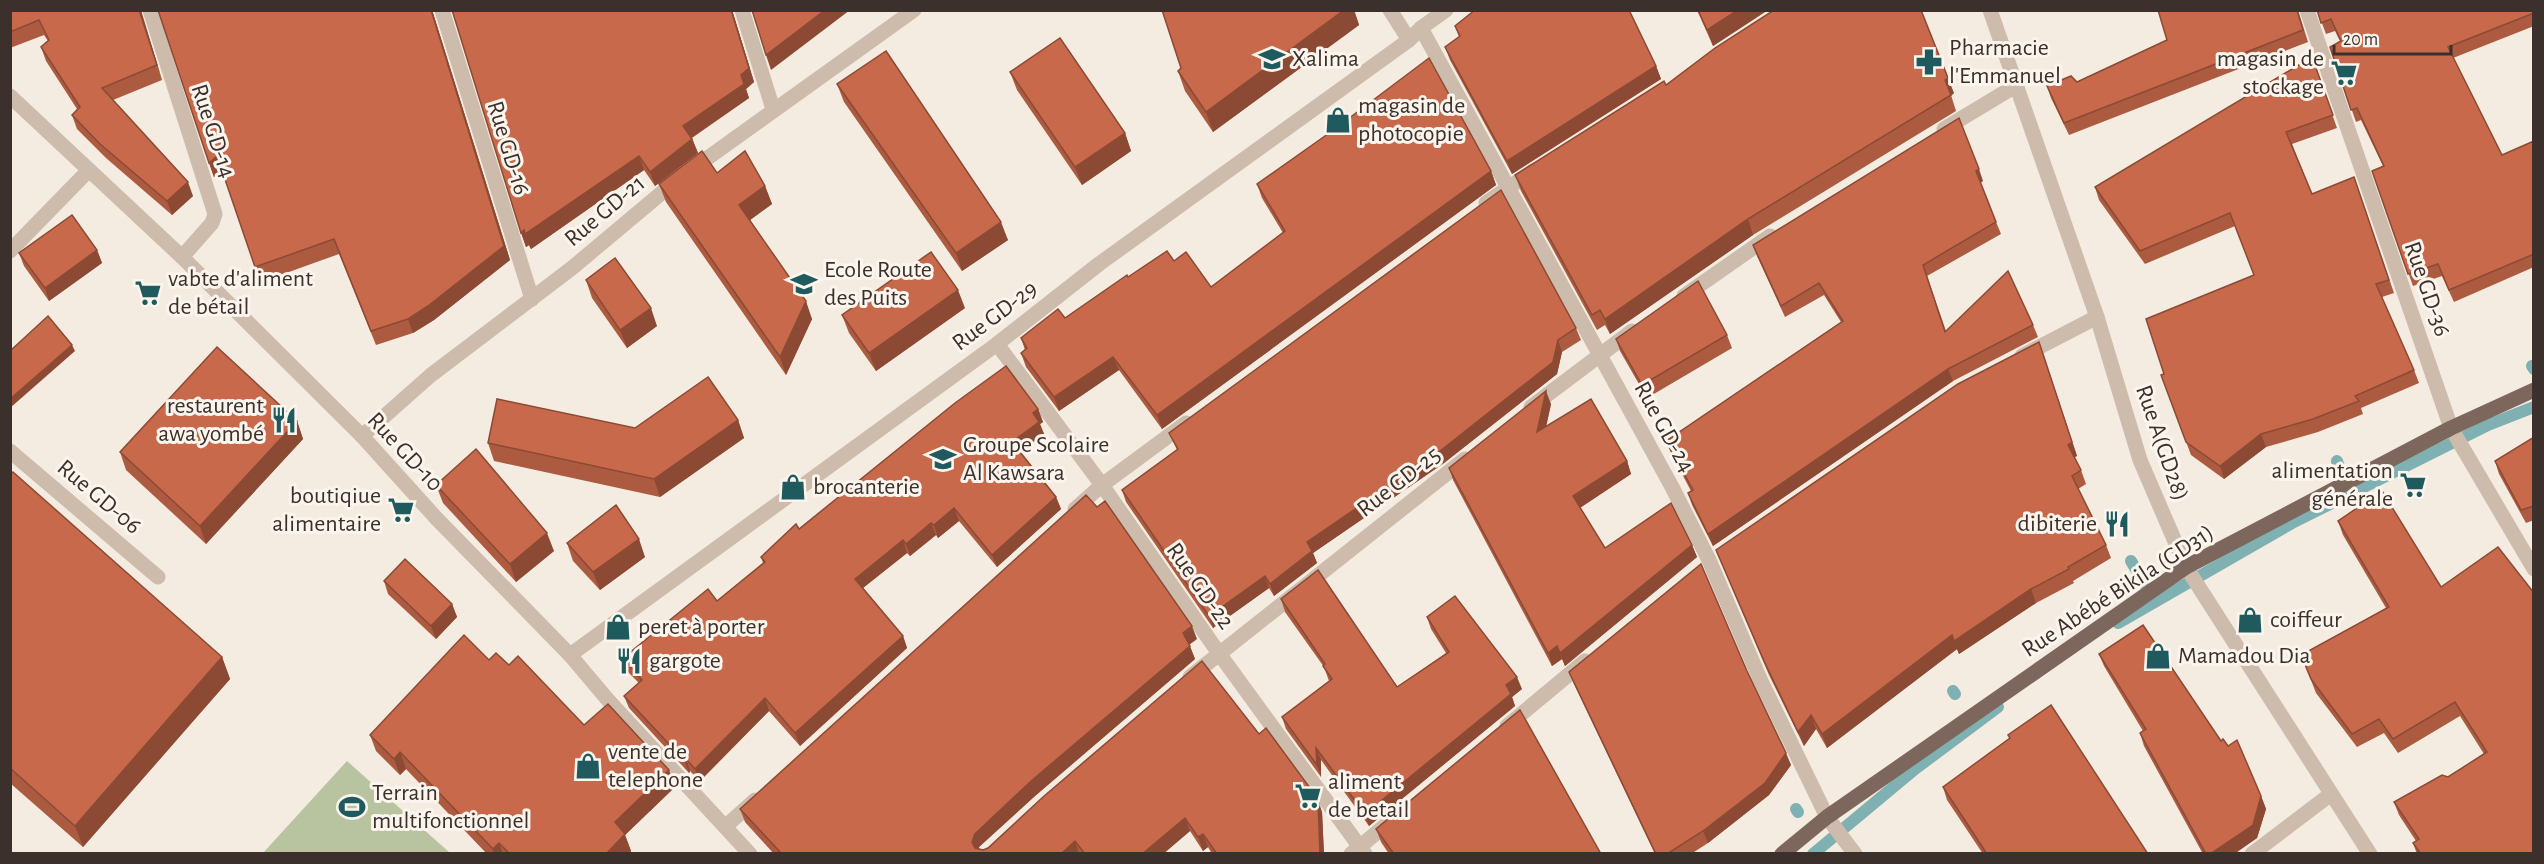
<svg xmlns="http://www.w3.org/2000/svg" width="2544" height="864" font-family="'Alegreya Sans',sans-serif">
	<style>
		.pitch { fill: #b8c4a0 }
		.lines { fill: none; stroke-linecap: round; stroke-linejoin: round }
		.stream { stroke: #7fb0b2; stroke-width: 12 }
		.minor { stroke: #cdbbac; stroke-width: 15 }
		.major { stroke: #7d675c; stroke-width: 15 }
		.wall { fill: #ac5a40 }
		.shaded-wall { fill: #8c4a34 }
		.building { fill: #c8694b; stroke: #8c4a34; stroke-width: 1.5 }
		.labels { text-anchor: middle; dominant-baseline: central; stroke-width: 6; stroke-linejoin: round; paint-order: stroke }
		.poi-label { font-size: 24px; fill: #3b302b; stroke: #fbf5ee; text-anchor: start }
		.street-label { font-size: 24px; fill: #3b302b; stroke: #fbf5ee }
	</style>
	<rect width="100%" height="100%" fill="#f4ebe1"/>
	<!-- pitch -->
	<polygon class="pitch" points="347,761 450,853 263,853"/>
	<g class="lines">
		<!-- stream -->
		<g class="stream">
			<polyline points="2532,366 2534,369"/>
			<polyline points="2337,461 2339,467"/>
			<polyline points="2131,561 2153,598"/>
			<polyline points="2118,623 2292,523 2488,425 2534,407"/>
			<polyline points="1953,691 1955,694"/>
			<polyline points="1796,809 1798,812"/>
			<polyline points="1813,854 1915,769 1998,707"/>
		</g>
		<!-- minor -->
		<g class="minor">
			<polyline points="150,10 215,214 212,223 182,257"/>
			<polyline points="442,10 532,299"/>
			<polyline points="742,10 773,109"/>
			<polyline points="1390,10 1409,40"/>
			<polyline points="1990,10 2097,317 2140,460 2186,567 2370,854"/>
			<polyline points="2307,10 2451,428 2534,569"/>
			<polyline points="1421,28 1672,487 1709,560 1760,679 1827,817 1855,854"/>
			<polyline points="10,96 182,257 362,436 437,519 570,655 608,700 750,854"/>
			<polyline points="1944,129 2017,85"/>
			<polyline points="1486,203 1533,171"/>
			<polyline points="10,251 89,170"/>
			<polyline points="1684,296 1770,236"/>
			<polyline points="997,344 1102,485 1218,652 1365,854"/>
			<polyline points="2022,356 2097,317"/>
			<polyline points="1531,407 1632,331"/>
			<polyline points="362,436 431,375 572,268 677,180 914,10"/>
			<polyline points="10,451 158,577"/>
			<polyline points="1075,509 1102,485 1186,423"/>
			<polyline points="570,655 997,344 1099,264 1409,40 1421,28 1446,10"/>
			<polyline points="1190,677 1465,459"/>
			<polyline points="1507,726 1585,661"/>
			<polyline points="726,826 755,800"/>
			<polyline points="1351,854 1393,819"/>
			<polyline points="2252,854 2331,794"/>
		</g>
		<!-- major -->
		<polyline class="major" points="1782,854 1827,817 2186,567 2451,428 2534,390"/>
	</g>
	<!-- wall -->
	<g class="wall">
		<polygon points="10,10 141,12 162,80 113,100 193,196 172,215 106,158 77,129 72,115 77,109 46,61 41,47 48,41 44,35 10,48"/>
		<polygon points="158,10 433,13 510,260 434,320 413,333 376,345 339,254 261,282 222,170 214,177"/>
		<polygon points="452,10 733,10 733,13 754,82 746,89 749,98 692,138 698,153 655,186 644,170 531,249 529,245 526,247"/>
		<polygon points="1162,10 1354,10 1359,25 1213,132 1185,91 1178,71 1181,68"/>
		<polygon points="1697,10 1768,10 1713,46"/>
		<polygon points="2298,10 2308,42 2069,135 2051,98 2047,86 2077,82 2167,40"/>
		<polygon points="2317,10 2534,10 2534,26 2453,58 2502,155 2534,141 2534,267 2454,302 2442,276 2413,286 2372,171 2383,166 2361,120 2356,122 2330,47 2340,41 2335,31 2326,34"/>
		<polygon points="1455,26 1656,66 1661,79 1512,174 1450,60 1445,47 1459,37"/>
		<polygon points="2312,57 2337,128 2292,144 2312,194 2354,177 2394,293 2382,297 2414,370 2419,383 2361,408 2363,414 2318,432 2266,447 2224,479 2191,455 2161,375 2164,374 2254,275 2235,226 2145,264 2099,200 2095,187"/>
		<polygon points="1010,72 1125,133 1131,151 1082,185 1017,90"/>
		<polygon points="837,84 1008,240 962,271 844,102"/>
		<polygon points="1666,85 1954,93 1951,95 1956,111 1753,235 1610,334 1605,325 1597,330 1521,191 1515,175"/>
		<polygon points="1491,171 1496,185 1162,429 1119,370 1059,411 1026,367 1021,353 1025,350 1021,338 1065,318 1128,277 1174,261 1211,287 1283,233 1262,198 1257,184"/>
		<polygon points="717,173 765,186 772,204 750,220 812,319 786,375 666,202 659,184"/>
		<polygon points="1983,181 1980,183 2001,234 1927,276 1946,331 2033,325 2038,337 1953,381 1713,546 1692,505 1688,493 1691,491 1671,453 1666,441 1841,322 1824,295 1785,317 1757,256 1753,245"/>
		<polygon points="97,250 102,263 49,301 24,266 19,253"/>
		<polygon points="586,280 657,326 627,348 592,298"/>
		<polygon points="965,308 876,371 849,333 842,315"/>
		<polygon points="1576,328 1581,340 1562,352 1557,374 1444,463 1313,553 1317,563 1274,596 1269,588 1213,628 1126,502 1122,490 1177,450 1169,433"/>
		<polygon points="1727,335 1732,348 1647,398 1620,351 1616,339"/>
		<polygon points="2039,342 2077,456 2074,457 2081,470 2086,484 2078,489 2106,545 2111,558 2073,581 2074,583 2036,603 1959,654 1957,649 1827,748 1816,729 1804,746 1769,675 1716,550"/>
		<polygon points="1551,404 1546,427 1627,461 1631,474 1580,508 1605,548 1692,545 1697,557 1565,666 1562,659 1552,666 1453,480 1449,468"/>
		<polygon points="1038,409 1043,422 1040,424 1044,434 1020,452 1056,497 1061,509 997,567 959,521 938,538 936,535 910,556 907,553 863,588 903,636 907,648 800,746 769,711 700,781 690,771 689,773 629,708 624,696 639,683 627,671 623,658 717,601 763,563 761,557 799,529"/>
		<polygon points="738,420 744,438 660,497 494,461 488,443 635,428"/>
		<polygon points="297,421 303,439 206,544 126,470 120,452"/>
		<polygon points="2534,437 2534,520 2526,523 2499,474 2495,461"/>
		<polygon points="10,475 222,657 230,679 83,847 10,783"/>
		<polygon points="436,485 554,551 516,582 443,503"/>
		<polygon points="2382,491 2534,854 2417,854 2413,843 2416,841 2399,815 2394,802 2448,777 2484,754 2460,716 2398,753 2384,733 2357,747 2316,693 2301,655 2386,608 2343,535 2338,521"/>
		<polygon points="567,543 645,557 600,590 573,561"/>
		<polygon points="384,581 452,604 457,617 436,639 388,594"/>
		<polygon points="1281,599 1397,687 1446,653 1431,629 1427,617 1522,689 1512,697 1515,706 1369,826 1321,760 1321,777 1286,729 1282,717 1329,681 1324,667 1285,612"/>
		<polygon points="1197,639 1189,645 1195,659 1035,796 979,847 979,849 983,850 1259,734 1322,812 1324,854 1212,854 1208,847 1203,851 1190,831 1163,854 774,854 745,822 740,809"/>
		<polygon points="2099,654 2261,796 2266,809 2257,838 2234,854 2203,854 2144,746 2140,733 2143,731 2104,666"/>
		<polygon points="489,660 509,665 584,725 675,787 625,835 631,851 629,854 487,854 406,769 400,775 376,751 370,735"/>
		<polygon points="1747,671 1791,765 1769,795 1708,843 1691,854 1655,854 1574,684 1569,672"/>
		<polygon points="1943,787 2148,854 1983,854 1947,800"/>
		<polygon points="1376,829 1601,854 1389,854 1381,842"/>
	</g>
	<!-- shaded-wall -->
	<g class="shaded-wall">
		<polygon points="139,10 141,10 162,80 157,65"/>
		<polygon points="431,10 433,10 433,13 510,260 434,320 413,333 408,319"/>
		<polygon points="731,10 733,10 733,13 754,82 746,89 749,98 688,140 683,126 741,75"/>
		<polygon points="825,10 850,10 771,70 766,55"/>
		<polygon points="1344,10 1354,10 1359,25 1213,132 1206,112"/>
		<polygon points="1738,10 1768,10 1713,46 1707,30"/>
		<polygon points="1656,66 1661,79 1512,174 1507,161"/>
		<polygon points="1948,78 1954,93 1951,96 1945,80"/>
		<polygon points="1125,133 1131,151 1082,185 1075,167"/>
		<polygon points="692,139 698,153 655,186 650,172"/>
		<polygon points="217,156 222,170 214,177 209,163"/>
		<polygon points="639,156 644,170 531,249 529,245 526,247 521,233"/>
		<polygon points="1979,169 1983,181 1980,183 1976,171"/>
		<polygon points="1491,171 1496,185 1162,429 1157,415"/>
		<polygon points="188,182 193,196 172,215 167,201"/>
		<polygon points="765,186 772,204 746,223 739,205"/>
		<polygon points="1748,219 1753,235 1610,334 1605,319"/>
		<polygon points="1001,222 1008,240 962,271 956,253"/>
		<polygon points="97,250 102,263 49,301 45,288"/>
		<polygon points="958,290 965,308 876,371 869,353"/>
		<polygon points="806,301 812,319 786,375 780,357"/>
		<polygon points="651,308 657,326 627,348 620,330"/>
		<polygon points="1558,340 1562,352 1557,374 1444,463 1313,553 1317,563 1274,596 1270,584 1307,542"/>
		<polygon points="2039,342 2077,456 2073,458 2068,445"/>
		<polygon points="72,345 75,351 10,408 10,399"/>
		<polygon points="1113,357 1119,370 1059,411 1054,397"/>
		<polygon points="1948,369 1953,381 1713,546 1708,534"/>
		<polygon points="1546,391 1551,404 1542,445 1537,432"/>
		<polygon points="1038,409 1043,422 1040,424 1044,434 1016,454 1012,442 1033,413"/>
		<polygon points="738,420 744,438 660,497 654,479"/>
		<polygon points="297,421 303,439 206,544 200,526"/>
		<polygon points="2261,434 2266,447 2224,479 2220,466"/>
		<polygon points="1627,461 1631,474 1578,509 1573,496"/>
		<polygon points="1056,497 1061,509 997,567 992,555"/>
		<polygon points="954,508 959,521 938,538 934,525"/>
		<polygon points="931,523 936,535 910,556 906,544"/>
		<polygon points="547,533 554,551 516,582 510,564"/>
		<polygon points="639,539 645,557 600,590 593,572"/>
		<polygon points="903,540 907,553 859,591 855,579"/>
		<polygon points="1692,545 1697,557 1565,666 1560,653"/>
		<polygon points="1265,576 1269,588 1213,628 1209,616"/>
		<polygon points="2031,589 2036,603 1959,654 1954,641"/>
		<polygon points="452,604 457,617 436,639 431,626"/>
		<polygon points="1192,626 1197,639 1187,646 1183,633"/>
		<polygon points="1952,635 1957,649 1827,748 1822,734"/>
		<polygon points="903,636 907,648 800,746 795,733"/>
		<polygon points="1190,646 1195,659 1035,796 979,847 977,854 972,842 975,834 1030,782"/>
		<polygon points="1557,646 1562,659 1552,666 1548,653"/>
		<polygon points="222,657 230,679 83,847 75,826"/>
		<polygon points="1517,677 1522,689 1512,697 1515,706 1369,826 1365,814 1506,685"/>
		<polygon points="765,698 769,711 700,781 695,769"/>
		<polygon points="1811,715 1816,729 1804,746 1798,732"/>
		<polygon points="1316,748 1321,760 1321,777 1317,765"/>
		<polygon points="400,752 406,769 400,775 394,759"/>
		<polygon points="1786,753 1791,765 1769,795 1708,843 1703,831"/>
		<polygon points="686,759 690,771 689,773 684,760"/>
		<polygon points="669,770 675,787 625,835 631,851 629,854 606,854 615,822"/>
		<polygon points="2261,796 2266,809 2257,838 2234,854 2210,854"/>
		<polygon points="1318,799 1322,812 1324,854 1320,854"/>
		<polygon points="1185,818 1190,831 1163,854 1142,854"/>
		<polygon points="1203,834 1208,847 1203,851 1198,837"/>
		<polygon points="1075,841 1079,854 1061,854"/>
		<polygon points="499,843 503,854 494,854 493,849"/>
	</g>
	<!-- building -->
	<g class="building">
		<polygon points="10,10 139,10 157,65 102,88 188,182 167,201 100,144 72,115 80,107 41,47 49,40 39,20 10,32"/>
		<polygon points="158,10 431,10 504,246 428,306 408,319 371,331 334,239 255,267 217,156 209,163"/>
		<polygon points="452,10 731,10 749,68 741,75 744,84 683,126 692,139 650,172 639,156 525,234 524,230 521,233"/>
		<polygon points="752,10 825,10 766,55"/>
		<polygon points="1162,10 1344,10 1206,112 1178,71 1181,68"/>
		<polygon points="1475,10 1629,10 1656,66 1507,161 1445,47 1460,36 1455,26"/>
		<polygon points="1698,10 1738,10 1707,30"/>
		<polygon points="1774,10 1921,10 1948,78 1945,80 1951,95 1748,219 1605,319 1600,310 1592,315 1515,175 1664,81 1666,85 1715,48"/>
		<polygon points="2158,10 2297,10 2303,30 2064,123 2047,86 2071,76 2077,82 2167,40"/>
		<polygon points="2317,10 2534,10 2534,13 2448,47 2502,155 2534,141 2534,254 2449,290 2438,264 2408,274 2372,171 2384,166 2357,108 2351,110 2330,47 2341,41 2331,19 2321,23"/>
		<polygon points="1060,38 1125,133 1075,167 1010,72"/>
		<polygon points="886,51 1001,222 956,253 837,84"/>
		<polygon points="2312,57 2333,115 2286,132 2312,194 2354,177 2389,280 2376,284 2414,370 2355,396 2359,401 2313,419 2261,434 2220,466 2186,442 2161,375 2164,374 2146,319 2254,275 2230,213 2140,251 2095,187"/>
		<polygon points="1429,58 1491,171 1157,415 1113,357 1054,397 1021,353 1027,348 1021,338 1058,309 1065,318 1127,275 1128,277 1167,251 1174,261 1186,252 1211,287 1285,231 1257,184 1332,131"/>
		<polygon points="1959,118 1979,169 1976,171 1996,222 1923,265 1945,332 2008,271 2033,325 1948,369 1708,534 1688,493 1693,490 1666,441 1843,321 1819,283 1781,306 1753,245"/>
		<polygon points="702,151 717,173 745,151 765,186 739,205 806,301 780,357 659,184"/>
		<polygon points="1501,190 1576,328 1558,340 1553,362 1440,451 1307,542 1312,551 1270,584 1265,576 1209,616 1122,490 1178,449 1169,433"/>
		<polygon points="72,215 97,250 45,288 19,253"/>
		<polygon points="931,252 958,290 869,353 842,315"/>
		<polygon points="615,258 651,308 620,330 586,280"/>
		<polygon points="1698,281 1727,335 1642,385 1616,339"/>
		<polygon points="48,316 72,345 10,399 10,351"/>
		<polygon points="2039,342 2072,442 2068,445 2081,470 2072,476 2106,545 2068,567 2069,569 2031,589 1954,641 1952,635 1822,734 1811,715 1798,732 1764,661 1716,550 1958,384"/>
		<polygon points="217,347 297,421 200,526 120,452"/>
		<polygon points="1006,366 1038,409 1033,413 1039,422 1012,442 1056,497 992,555 954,508 934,525 931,523 906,544 903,540 855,579 903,636 795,733 765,698 695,769 686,759 684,760 624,696 642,680 623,658 708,589 717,601 765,562 761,557 796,524 799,529 955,403"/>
		<polygon points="708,377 738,420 654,479 488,443 497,399 635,428"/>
		<polygon points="1546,391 1537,432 1591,399 1627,461 1573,496 1605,548 1671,503 1692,545 1560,653 1557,646 1548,653 1449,468"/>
		<polygon points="2534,437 2534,506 2521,510 2495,461"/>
		<polygon points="476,449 547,533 510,564 436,485"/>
		<polygon points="13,472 222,657 75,826 10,768 10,475"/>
		<polygon points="2382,491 2441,587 2498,547 2534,593 2534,854 2421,854 2413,843 2419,839 2394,802 2442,775 2448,777 2487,752 2455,702 2393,739 2379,719 2352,734 2311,679 2301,655 2389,607 2338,521"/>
		<polygon points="1086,495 1097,507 1105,501 1192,626 1183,633 1190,646 1030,782 975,834 972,842 975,848 983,850 988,848 1043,797 1202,661 1259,734 1266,728 1318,799 1320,854 1217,854 1203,834 1198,837 1185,818 1142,854 1085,854 1075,841 1061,854 782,854 740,809"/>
		<polygon points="616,505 639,539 593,572 567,543"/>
		<polygon points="405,559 452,604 431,626 384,581"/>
		<polygon points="1701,564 1747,671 1786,753 1765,783 1703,831 1667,854 1656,854 1569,672"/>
		<polygon points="1318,570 1397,687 1449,652 1427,617 1455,596 1517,677 1506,685 1511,694 1365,814 1316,748 1317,765 1282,717 1332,679 1323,666 1325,664 1281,599"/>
		<polygon points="2143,625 2221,741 2223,739 2228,746 2237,740 2261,796 2253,825 2210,854 2206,854 2140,733 2146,729 2099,654"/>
		<polygon points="464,635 489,660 496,653 509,665 518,656 584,725 608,704 669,770 615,822 625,834 606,854 510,854 499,843 493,849 400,752 394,759 370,735"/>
		<polygon points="2051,705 2148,854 1987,854 1943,787 2010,738 2008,735"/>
		<polygon points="1520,710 1601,854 1394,854 1376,829"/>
	</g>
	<!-- icons -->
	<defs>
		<g id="school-bare" transform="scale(2.07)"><path d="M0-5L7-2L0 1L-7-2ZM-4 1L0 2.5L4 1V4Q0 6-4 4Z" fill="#1f5a5e" stroke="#fbf5ee" stroke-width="2.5" paint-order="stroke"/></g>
		<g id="pharmacy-bare" transform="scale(2.07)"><path d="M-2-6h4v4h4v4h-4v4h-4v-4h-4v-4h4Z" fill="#1f5a5e" stroke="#fbf5ee" stroke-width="2.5" paint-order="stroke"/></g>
		<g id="supermarket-bare" transform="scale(2.07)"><path d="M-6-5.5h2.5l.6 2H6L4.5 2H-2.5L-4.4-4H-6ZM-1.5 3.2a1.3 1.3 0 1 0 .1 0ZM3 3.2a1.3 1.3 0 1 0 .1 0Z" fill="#1f5a5e" stroke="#fbf5ee" stroke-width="2.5" paint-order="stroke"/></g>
		<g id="shop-bare" transform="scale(2.07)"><path d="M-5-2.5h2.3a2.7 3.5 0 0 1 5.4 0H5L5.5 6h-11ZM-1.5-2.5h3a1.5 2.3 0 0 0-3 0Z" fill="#1f5a5e" stroke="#fbf5ee" stroke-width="2.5" paint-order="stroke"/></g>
		<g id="restaurant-bare" transform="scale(2.07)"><path d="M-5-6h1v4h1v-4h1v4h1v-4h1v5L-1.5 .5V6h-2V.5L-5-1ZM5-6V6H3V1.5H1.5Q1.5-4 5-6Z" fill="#1f5a5e" stroke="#fbf5ee" stroke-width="2.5" paint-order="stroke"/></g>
		<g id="stadium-bare" transform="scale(2.07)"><path d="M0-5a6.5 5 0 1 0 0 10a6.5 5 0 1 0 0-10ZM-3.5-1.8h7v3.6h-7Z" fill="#1f5a5e" stroke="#fbf5ee" stroke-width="2.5" paint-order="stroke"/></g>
	</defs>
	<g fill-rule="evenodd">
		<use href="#school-bare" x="1272" y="59"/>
		<use href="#pharmacy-bare" x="1929" y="62"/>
		<use href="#supermarket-bare" x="2344" y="73"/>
		<use href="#shop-bare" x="1338" y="120"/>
		<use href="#school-bare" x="804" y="284"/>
		<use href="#supermarket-bare" x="148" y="293"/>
		<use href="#restaurant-bare" x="284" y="420"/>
		<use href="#school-bare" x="943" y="459"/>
		<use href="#supermarket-bare" x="2413" y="485"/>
		<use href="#shop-bare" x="793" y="487"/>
		<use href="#supermarket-bare" x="401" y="510"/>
		<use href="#restaurant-bare" x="2117" y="524"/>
		<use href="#shop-bare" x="2250" y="620"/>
		<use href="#shop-bare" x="618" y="627"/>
		<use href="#shop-bare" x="2158" y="656"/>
		<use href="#restaurant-bare" x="629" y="661"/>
		<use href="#shop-bare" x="588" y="766"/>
		<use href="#supermarket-bare" x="1308" y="796"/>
		<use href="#stadium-bare" x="352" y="807"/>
	</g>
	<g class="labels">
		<!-- poi labels -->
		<g class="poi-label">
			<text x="1949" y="48">Pharmacie<tspan x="1949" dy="28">l'Emmanuel</tspan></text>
			<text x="1292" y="59">Xalima</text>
			<text x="2324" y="59" text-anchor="end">magasin de<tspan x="2324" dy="28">stockage</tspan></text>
			<text x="1358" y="106">magasin de<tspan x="1358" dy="28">photocopie</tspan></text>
			<text x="824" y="270">Ecole Route<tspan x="824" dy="28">des Puits</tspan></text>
			<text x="168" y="279">vabte d'aliment<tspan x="168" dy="28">de bétail</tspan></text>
			<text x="264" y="406" text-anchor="end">restaurent<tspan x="264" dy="28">awa yombé</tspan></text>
			<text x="963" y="445">Groupe Scolaire<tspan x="963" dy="28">Al Kawsara</tspan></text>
			<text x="2393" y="471" text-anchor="end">alimentation<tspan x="2393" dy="28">générale</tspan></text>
			<text x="813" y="487">brocanterie</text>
			<text x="381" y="496" text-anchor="end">boutiqiue<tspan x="381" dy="28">alimentaire</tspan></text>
			<text x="2097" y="524" text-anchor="end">dibiterie</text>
			<text x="2270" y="620">coiffeur</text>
			<text x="638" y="627">peret à porter</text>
			<text x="2178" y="656">Mamadou Dia</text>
			<text x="649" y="661">gargote</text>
			<text x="608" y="752">vente de<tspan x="608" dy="28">telephone</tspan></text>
			<text x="1328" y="782">aliment<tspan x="1328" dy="28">de betail</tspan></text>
			<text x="372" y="793">Terrain<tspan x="372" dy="28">multifonctionnel</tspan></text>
		</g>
		<!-- street labels -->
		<g class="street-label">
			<text transform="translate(213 131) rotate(72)">Rue GD-14</text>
			<text transform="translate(508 148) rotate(73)">Rue GD-16</text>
			<text transform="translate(605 211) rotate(-40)">Rue GD-21</text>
			<text transform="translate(2427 289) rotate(71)">Rue GD-36</text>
			<text transform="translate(995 316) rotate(-37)">Rue GD-29</text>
			<text transform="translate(1664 427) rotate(61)">Rue GD-24</text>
			<text transform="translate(2162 443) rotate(71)">Rue A(GD28)</text>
			<text transform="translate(405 452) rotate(47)">Rue GD-10</text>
			<text transform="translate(1399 482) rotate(-38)">Rue GD-25</text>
			<text transform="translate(99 497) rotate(40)">Rue GD-06</text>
			<text transform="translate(1200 586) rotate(55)">Rue GD-22</text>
			<text transform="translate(2118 591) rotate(-33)">Rue Abébé Bikila (GD31)</text>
		</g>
	</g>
	<!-- border -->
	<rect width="2544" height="864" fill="none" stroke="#3b302b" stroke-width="24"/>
	<!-- scale -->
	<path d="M2334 45v9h117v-9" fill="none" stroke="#3b302b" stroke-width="3"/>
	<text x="2343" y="45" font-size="18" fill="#3b302b" stroke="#fbf5ee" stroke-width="4.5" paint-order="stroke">20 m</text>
</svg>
